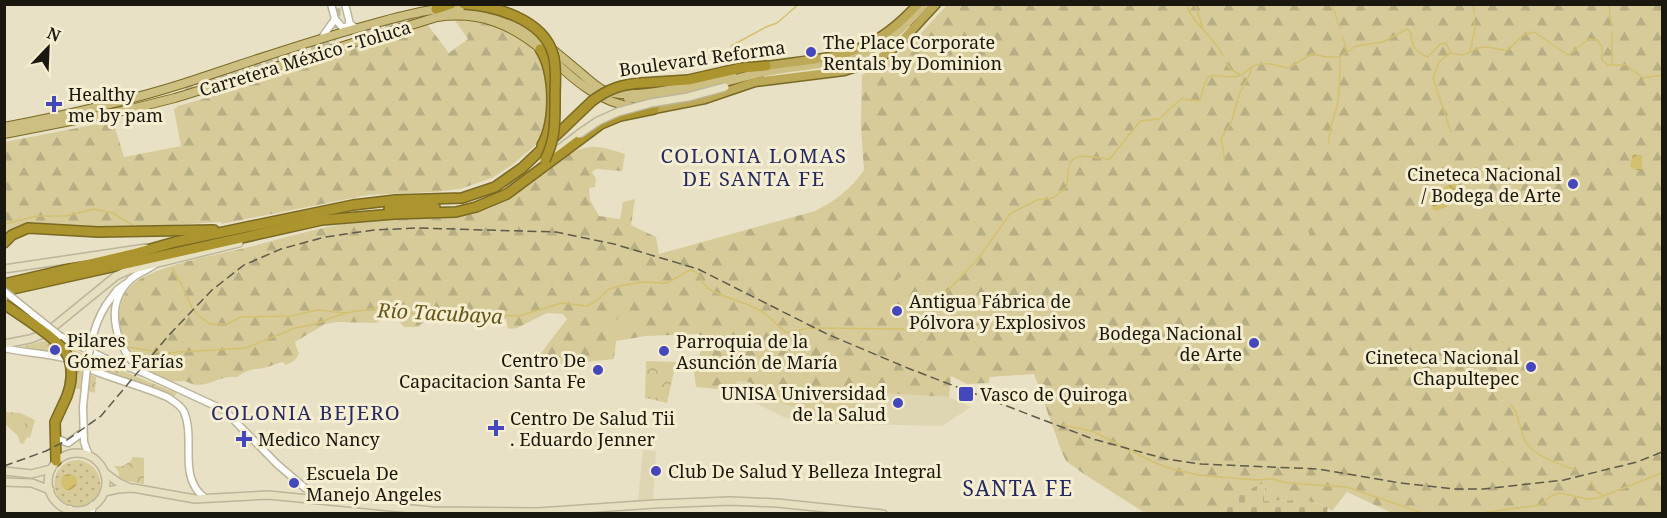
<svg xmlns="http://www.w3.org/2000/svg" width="1667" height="518" font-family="'Noto Serif',serif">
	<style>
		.built { fill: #ded6b2 }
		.grass { fill: url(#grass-dots) }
		.forest { fill: url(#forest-firs) }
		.cemetery { fill: url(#cemetery-stones) }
		.park { fill: url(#park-crowns) }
		.garden { fill: #d7cb9a }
		.water { fill: url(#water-waves) }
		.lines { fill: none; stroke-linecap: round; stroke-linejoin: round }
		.stream { stroke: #d4c170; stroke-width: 1.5 }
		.primary-tunnel { stroke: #bfb9a0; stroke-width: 8; stroke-dasharray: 8 4; stroke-linecap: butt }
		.tertiary-casing { stroke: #bbb599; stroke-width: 9 }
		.secondary-casing { stroke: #bbb599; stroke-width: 10 }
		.primary-casing { stroke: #796923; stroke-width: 10 }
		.trunk-casing { stroke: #796923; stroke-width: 11 }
		.motorway-casing { stroke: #796923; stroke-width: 12 }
		.tertiary { stroke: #fff; stroke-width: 6 }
		.secondary { stroke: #e6dfc0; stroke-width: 7 }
		.primary { stroke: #cdbf82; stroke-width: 8 }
		.trunk { stroke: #bcaa58; stroke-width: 8 }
		.motorway { stroke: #ac952e; stroke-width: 9 }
		.rail { stroke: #5d5a4a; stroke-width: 1.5; stroke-dasharray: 9 4.5; stroke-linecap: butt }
		.tertiary-bridge-casing { stroke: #bbb599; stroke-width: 9; stroke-linecap: butt }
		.secondary-bridge-casing { stroke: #bbb599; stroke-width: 10; stroke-linecap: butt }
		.motorway-bridge-casing { stroke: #796923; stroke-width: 12; stroke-linecap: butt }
		.tertiary-bridge { stroke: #fff; stroke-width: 6 }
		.secondary-bridge { stroke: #e6dfc0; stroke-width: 7 }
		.motorway-bridge { stroke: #ac952e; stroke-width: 9 }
		.poi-dot { fill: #4547bc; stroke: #f5eed1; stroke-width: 2 }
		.labels { text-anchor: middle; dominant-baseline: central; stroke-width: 6; stroke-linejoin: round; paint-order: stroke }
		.poi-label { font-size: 18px; fill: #1a180e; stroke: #f5eed1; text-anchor: start }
		.street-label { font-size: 18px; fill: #1a180e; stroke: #f5eed1 }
		.neighbourhood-label { font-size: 20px; letter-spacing: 1.5px; fill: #262a63; stroke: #f5eed1 }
		.water-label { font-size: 20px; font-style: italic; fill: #65571a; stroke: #f5eed1 }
		.quarter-label { font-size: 21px; letter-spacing: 1.5px; fill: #262a63; stroke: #f5eed1 }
	</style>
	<defs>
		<pattern id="grass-dots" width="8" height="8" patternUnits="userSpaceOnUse" patternTransform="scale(1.5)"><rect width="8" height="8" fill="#d7cb9a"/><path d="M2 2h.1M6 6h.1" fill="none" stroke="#b8ae84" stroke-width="1.8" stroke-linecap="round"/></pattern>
		<pattern id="forest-firs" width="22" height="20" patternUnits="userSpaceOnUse" patternTransform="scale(1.5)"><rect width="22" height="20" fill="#d7cb9a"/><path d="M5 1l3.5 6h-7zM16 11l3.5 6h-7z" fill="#b8ae84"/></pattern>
		<pattern id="cemetery-stones" width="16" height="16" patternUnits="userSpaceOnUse" patternTransform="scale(1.5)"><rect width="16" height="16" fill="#d7cb9a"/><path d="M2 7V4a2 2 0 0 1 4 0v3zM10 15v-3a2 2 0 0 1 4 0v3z" fill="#b8ae84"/></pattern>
		<pattern id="park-crowns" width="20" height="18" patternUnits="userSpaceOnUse" patternTransform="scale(1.5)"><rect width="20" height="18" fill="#d7cb9a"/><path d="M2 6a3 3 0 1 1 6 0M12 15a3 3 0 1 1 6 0" fill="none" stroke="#b8ae84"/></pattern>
		<pattern id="water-waves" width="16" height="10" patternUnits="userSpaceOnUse" patternTransform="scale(1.5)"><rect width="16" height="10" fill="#d4c170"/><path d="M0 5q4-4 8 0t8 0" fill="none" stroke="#b5a560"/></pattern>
	</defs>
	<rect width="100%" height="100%" fill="#e8e1c5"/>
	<!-- built -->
	<g class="built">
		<polygon points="737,380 749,382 758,387 757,389 788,405 808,409 828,411 860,392 949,397 971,407 942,426 812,423 783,417 735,393"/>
		<polygon points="643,450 656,451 653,500 638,501"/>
	</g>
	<!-- grass -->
	<path class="grass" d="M 80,460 C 109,467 106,507 77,506 C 46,505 47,459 80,460 Z"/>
	<!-- forest -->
	<g class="forest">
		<path d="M 947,5 L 1662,5 L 1662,513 L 1392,513 L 1347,492 L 1332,511 C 1314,496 1286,501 1264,501 L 1265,483 L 1222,503 L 1219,513 L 1145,513 L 1084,474 L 1066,461 L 1061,450 L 1034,374 L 990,377 L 988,383 L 967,384 L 951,376 L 949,397 L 860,392 C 860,397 860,403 857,406 C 850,416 799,409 788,405 C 777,402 767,395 758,391 L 758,387 L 749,382 L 737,381 L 735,393 L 729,390 L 696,387 L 694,371 L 702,348 L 699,334 L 646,336 L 616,341 L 614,359 L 556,365 L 545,368 L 541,353 L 567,319 L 563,314 L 547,313 L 517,328 L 508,329 L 506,319 L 447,311 L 428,318 L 418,327 L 404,327 L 396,317 L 388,315 L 376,323 L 337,322 L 325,324 L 295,342 L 299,354 L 294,361 L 286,365 L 283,362 C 276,363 270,367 264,368 C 251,370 249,369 237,377 C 222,375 211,385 197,385 C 193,385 189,382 184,381 C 180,381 175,382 171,381 C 147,377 122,354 119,330 C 118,315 119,299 130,287 C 151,265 219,255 249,247 C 291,236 331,224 373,220 C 409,216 447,222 482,211 C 521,199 554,151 590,147 C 601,146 614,151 625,154 L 622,171 L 596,169 L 592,172 L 596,179 L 595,187 L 589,188 L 590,200 L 599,216 L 620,219 L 623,202 L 635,199 L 631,225 L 656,237 L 659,254 L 815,211 C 835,201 852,188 864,170 L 861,127 L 862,75 L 894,57 L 911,44 Z"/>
		<polygon points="454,19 494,25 516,36 531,47 540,59 545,71 546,112 545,125 538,143 512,165 492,178 460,189 434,192 368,195 221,224 221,222 124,228 33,223 19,226 5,236 5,142 113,121 124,157 181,146 174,110 178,106 248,86 256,78 427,24 449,53 468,39"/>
	</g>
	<!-- cemetery -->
	<polygon class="cemetery" points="1265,482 1264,501 1305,500 1328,507 1327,513 1219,513 1222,503"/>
	<!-- park -->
	<g class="park">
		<polygon points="43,341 60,343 96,360 93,366 71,356 21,347"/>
		<polygon points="646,361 676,362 667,403 645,398"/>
		<polygon points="106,364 176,393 175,396 101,369"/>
		<polygon points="67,366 96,377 95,393 71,387"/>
		<polygon points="5,412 20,413 35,420 30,438 27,437 23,444 20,443 18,436 5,424"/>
		<polygon points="132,457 144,458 144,484 120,480 118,471 114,466 123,466 131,461"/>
	</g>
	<!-- garden -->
	<g class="garden">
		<polygon points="1217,176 1220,187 1203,192 1200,181"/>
		<polygon points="1319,215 1322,223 1306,229 1303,221"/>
		<polygon points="1308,231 1311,239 1295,245 1292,236"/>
		<polygon points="903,275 909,282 897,293 890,286"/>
		<polygon points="619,317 627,325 618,334 611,326"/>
		<polygon points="648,379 655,379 656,392 659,392 660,398 649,397"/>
		<polygon points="20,413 28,417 20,434 11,430"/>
		<polygon points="137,466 140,475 123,480 120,471"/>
	</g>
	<!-- water -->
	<g class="water">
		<polygon points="1633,154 1642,156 1642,172 1630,167"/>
		<path d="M 1455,184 L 1462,186 L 1467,193 L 1467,199 L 1465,201 C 1451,201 1447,209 1435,211 L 1432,208 L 1431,198 L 1445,186 Z"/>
		<circle cx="69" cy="482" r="8"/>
	</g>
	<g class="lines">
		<!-- stream -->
		<g class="stream">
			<path d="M 1186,4 C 1193,25 1214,36 1223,56"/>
			<polyline points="1195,4 1203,29"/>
			<polyline points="1332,4 1340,29"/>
			<polyline points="1473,4 1474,13"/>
			<polyline points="1609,4 1611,25"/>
			<polyline points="1342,37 1347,50"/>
			<polyline points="731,46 766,27 777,23 799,4"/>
			<polyline points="1470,52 1475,28 1474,20"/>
			<polyline points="1450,53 1439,62 1433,78 1451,132"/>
			<polyline points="1226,63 1231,70 1241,75"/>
			<polyline points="1612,64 1612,32"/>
			<path d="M 1329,144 C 1329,126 1333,122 1337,106 C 1340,90 1340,73 1340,57"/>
			<path d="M 1225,161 L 1221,138 C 1237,118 1232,112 1240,93 C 1244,83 1251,76 1252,66"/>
			<polyline points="4,224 37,216 66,216 94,209 113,213 137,228"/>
			<polyline points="172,268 182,285 192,308 199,316 210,324 227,324 241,317 291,316 317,310 345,313"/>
			<path d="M 940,299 L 977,260 L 1010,214 L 1037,200 L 1053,198 L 1066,188 C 1069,180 1066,172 1070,164 C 1075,150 1098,159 1110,159 L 1140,121 L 1159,119 L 1181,99 L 1199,101 C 1204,91 1202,85 1209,76 C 1219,74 1229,79 1238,76 C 1244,75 1245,72 1250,68 C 1261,60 1276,65 1288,68 L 1312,54 L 1326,57 L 1340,57 L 1356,46 L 1383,42 L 1407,29 L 1411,33 C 1411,46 1416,53 1428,57 L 1440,44 L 1446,43 L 1451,53 C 1471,59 1469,48 1483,47 C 1491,47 1500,50 1508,50 L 1523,35 L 1534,32 L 1568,55 L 1589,39 L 1597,40 L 1602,47 L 1602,60 L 1608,65 L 1626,65 L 1643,78 L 1662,75"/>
			<path d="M 128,347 L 165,353 L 246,348 L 295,328 L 315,324 L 345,313 L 390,306 L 417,315 L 447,313 L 519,316 L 562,303 L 587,306 L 596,301 L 609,289 L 624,285 L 643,282 L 667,283 L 690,270 C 702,272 700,283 709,289 C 725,299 745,301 761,311 C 770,316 780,329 786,332 C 790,334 803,329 809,328 L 905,329"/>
			<path d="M 1511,405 C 1520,415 1519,429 1525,441 C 1534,457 1559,463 1575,470"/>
			<polyline points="1063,425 1092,431 1153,462 1169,468 1198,475 1256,480 1272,479 1287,483 1347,487 1425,514"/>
			<polyline points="1591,482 1597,492 1602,495"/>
			<polyline points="1473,514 1540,505 1551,496 1560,493 1587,499 1598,498 1662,473"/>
		</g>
		<!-- primary-tunnel -->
		<g class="primary-tunnel">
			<polyline points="350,30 359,32 422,17"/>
			<polyline points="186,91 326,46 335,35 337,4"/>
		</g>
		<!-- tertiary casing -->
		<g class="tertiary-casing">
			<g id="tertiary">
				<polyline points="345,4 350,24 356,28"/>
				<polyline points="335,19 342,27 347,27 349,24"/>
				<polyline points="323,36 335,19 331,4"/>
				<polyline points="106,305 117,290 125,284"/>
				<polyline points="60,336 104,358 144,373 224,410 277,464 305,488 324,500"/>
				<path d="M 4,348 C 24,353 44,353 64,358 C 75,361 86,368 97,372 C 120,381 145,387 167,397 C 173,401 181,405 184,412 C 196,440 177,477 205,498"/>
				<path d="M 141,371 C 117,348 102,307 130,280 C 136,274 147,270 154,265"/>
				<polyline points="83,407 84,442 89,456"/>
				<polyline points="55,438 68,443 83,432"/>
				<polyline points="70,509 72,514"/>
				<polyline points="91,514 93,505"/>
			</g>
		</g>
		<!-- secondary casing -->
		<g class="secondary-casing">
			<g id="secondary">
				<path d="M 767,77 C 798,72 833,72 863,61 C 881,54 895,41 908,29"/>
				<polyline points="547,158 579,134"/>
				<polyline points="4,269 146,248"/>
				<polyline points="4,344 30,339 46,333 116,276 129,270 239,243"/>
				<circle cx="77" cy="482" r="29"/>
				<polyline points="4,471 31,474 51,469"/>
				<polyline points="104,472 119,483 128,487"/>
				<polyline points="4,482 32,483 50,490"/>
				<polyline points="104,492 118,489 133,488 195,499 268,495 432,511 538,512 655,504 730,501 777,503 883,514"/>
			</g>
		</g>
		<!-- primary casing -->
		<g class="primary-casing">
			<g id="primary">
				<path d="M 553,60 C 576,82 601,103 634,107"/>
				<path d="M 628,98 C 675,100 715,83 760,73 C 791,66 825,66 855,57 C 884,48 905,26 925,4"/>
				<path d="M 4,127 C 66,115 126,102 185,83 C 249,62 311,40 376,23 C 410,14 443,4 479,10 C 520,17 550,48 582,74 C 588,79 595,86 603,90 C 629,103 705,83 732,74"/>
				<path d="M 4,134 L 127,110 L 175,98 L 437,17 C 479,11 512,24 544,52"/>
			</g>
		</g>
		<!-- trunk casing -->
		<g class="trunk-casing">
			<g id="trunk">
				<path d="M 766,66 C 835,56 868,59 918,4"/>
				<polyline points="654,109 705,99 755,82 844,71 863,65 882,57 899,44 936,4"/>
			</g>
		</g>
		<!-- motorway casing -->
		<g class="motorway-casing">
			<g id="motorway">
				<polyline points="436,9 451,4"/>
				<path d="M 540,49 C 555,72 556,121 542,145"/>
				<polyline points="642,83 688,80 741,68 766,66"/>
				<polyline points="389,208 435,207"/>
				<polyline points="4,243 12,235 28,228 98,232 214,230"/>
				<polyline points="4,284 133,254 175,242 353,205 396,200 462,198 495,187 522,168 592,101"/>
				<polyline points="4,291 322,220 394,214 456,212 476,207 507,194 601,124 620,116 654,109"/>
				<polyline points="56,461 55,422 67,396"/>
			</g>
		</g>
		<!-- tertiary -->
		<use href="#tertiary" class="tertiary"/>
		<!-- secondary -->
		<use href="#secondary" class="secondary"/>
		<!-- primary -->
		<use href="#primary" class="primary"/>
		<!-- trunk -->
		<use href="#trunk" class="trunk"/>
		<!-- motorway -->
		<use href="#motorway" class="motorway"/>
		<!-- rail -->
		<polyline class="rail" points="4,466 46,451 67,440 101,416 169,335 212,290 244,265 281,249 325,237 374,230 417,228 556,232 614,244 698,269 827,334 910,369 1093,439 1166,459 1201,464 1318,469 1400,483 1455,489 1483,489 1564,480 1637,462 1662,452"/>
		<!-- tertiary-bridge casing -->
		<g class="tertiary-bridge-casing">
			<g id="tertiary-bridge">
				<polyline points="4,291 60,336"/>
				<path d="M 83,407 C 87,372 87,335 106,305"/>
			</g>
		</g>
		<!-- secondary-bridge casing -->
		<g class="secondary-bridge-casing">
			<polyline id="secondary-bridge" points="579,134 598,121 618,112 651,103 688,97 725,87"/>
		</g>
		<!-- motorway-bridge casing -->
		<g class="motorway-bridge-casing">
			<g id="motorway-bridge">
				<path d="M 464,4 C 495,6 543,19 553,54 C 557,67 555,83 555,96 C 555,121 556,138 545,160"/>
				<path d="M 592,101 C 608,89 622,84 642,83"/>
				<path d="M 4,304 C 21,316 62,340 69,359 C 73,371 71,385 67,396"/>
			</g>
		</g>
		<!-- tertiary-bridge -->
		<use href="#tertiary-bridge" class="tertiary-bridge"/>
		<!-- secondary-bridge -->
		<use href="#secondary-bridge" class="secondary-bridge"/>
		<!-- motorway-bridge -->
		<use href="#motorway-bridge" class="motorway-bridge"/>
	</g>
	<!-- markers -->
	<g class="poi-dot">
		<circle cx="811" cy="52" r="6"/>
		<path d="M51 95h6v6h6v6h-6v6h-6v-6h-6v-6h6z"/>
		<circle cx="1573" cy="184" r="6"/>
		<circle cx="897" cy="311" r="6"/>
		<circle cx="1254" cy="343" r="6"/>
		<circle cx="55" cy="350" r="6"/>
		<circle cx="664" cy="351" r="6"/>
		<circle cx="1531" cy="367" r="6"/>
		<circle cx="598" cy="370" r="6"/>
		<rect x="958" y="386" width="16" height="16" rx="3"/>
		<circle cx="898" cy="403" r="6"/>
		<path d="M493 419h6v6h6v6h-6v6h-6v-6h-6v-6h6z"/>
		<path d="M241 430h6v6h6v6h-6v6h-6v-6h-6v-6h6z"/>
		<circle cx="656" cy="471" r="6"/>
		<circle cx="294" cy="483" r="6"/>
	</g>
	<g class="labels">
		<!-- poi labels -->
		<g class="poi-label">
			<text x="823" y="42">The Place Corporate<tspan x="823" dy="21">Rentals by Dominion</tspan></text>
			<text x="68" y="94">Healthy<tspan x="68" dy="21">me by pam</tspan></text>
			<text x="1561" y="174" text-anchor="end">Cineteca Nacional<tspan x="1561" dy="21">/ Bodega de Arte</tspan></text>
			<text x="909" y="301">Antigua Fábrica de<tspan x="909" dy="21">Pólvora y Explosivos</tspan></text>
			<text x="1242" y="333" text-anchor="end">Bodega Nacional<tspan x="1242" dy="21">de Arte</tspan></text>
			<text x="67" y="340">Pilares<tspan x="67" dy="21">Gómez Farías</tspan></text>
			<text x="676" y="341">Parroquia de la<tspan x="676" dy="21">Asunción de María</tspan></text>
			<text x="1519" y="357" text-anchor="end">Cineteca Nacional<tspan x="1519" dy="21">Chapultepec</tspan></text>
			<text x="586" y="360" text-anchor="end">Centro De<tspan x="586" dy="21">Capacitacion Santa Fe</tspan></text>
			<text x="886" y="393" text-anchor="end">UNISA Universidad<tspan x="886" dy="21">de la Salud</tspan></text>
			<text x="980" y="394">Vasco de Quiroga</text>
			<text x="510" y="418">Centro De Salud Tii<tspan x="510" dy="21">. Eduardo Jenner</tspan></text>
			<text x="258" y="439">Medico Nancy</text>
			<text x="668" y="471">Club De Salud Y Belleza Integral</text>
			<text x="306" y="473">Escuela De<tspan x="306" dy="21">Manejo Angeles</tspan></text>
		</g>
		<!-- street labels -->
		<g class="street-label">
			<text transform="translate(305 58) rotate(-17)">Carretera México - Toluca</text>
			<text transform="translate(702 58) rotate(-8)">Boulevard Reforma</text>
		</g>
		<!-- neighbourhood labels -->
		<g class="neighbourhood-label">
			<text x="754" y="155">COLONIA LOMAS<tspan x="754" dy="23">DE SANTA FE</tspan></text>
			<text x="306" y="412">COLONIA BEJERO</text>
		</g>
		<!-- water labels -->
		<g class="water-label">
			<text transform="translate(440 313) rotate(3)">Río Tacubaya</text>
		</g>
		<!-- quarter labels -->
		<g class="quarter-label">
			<text x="1018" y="488">SANTA FE</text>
		</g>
	</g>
	<!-- border -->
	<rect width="1667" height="518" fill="none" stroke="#1a180e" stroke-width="12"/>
	<!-- north arrow -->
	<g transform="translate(48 48) rotate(23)" stroke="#f5eed1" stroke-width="4.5" paint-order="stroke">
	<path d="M0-4.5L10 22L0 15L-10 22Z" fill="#1a180e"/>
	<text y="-9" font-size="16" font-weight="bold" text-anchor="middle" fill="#1a180e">N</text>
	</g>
</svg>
